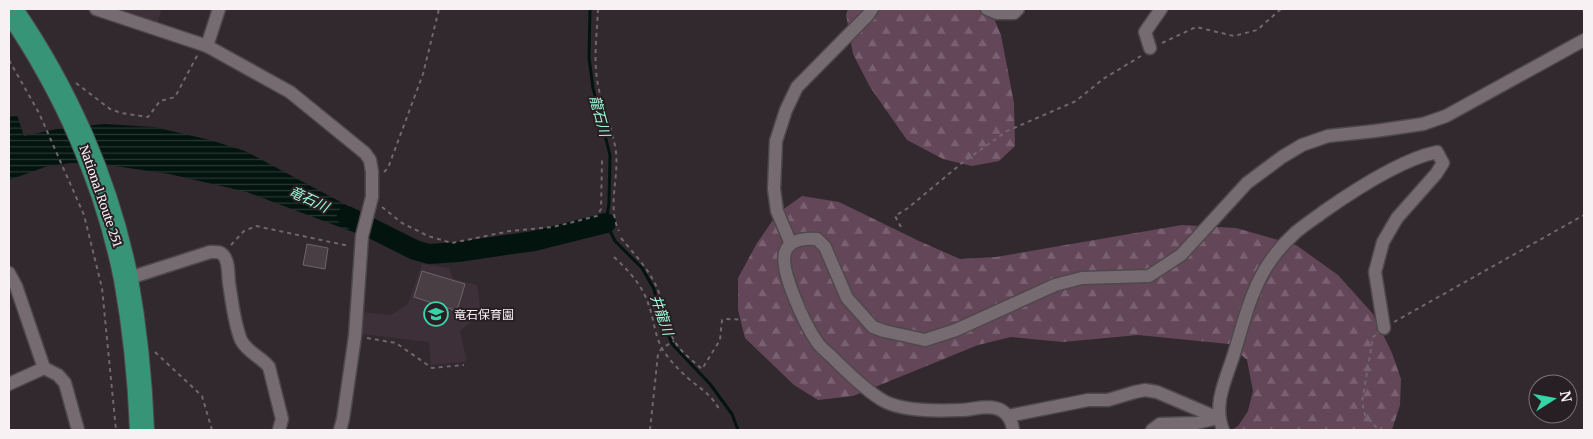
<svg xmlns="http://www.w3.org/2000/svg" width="1593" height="439" font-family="Merriweather,'Noto Sans JP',serif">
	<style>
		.built { fill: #3e3039 }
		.forest { fill: url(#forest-firs) }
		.water { fill: url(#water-rules) }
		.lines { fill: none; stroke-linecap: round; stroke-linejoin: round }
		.stream { stroke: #03140e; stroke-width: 3 }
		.river { stroke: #03140e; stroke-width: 20 }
		.building { fill: #483e44; stroke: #6e646a }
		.street-casing { stroke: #4e484b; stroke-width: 15 }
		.highway-casing { stroke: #4e484b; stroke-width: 26 }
		.path { stroke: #6f676b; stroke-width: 2; stroke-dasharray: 4 4; stroke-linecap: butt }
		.street { stroke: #766b71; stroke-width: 12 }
		.highway { stroke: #389476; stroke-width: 24 }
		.labels { text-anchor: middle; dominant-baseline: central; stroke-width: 4; stroke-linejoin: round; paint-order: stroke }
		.street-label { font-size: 12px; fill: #f7f1f4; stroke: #281f24 }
		.poi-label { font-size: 12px; fill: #f7f1f4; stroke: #281f24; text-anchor: start }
		.water-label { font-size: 14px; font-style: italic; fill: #9efbd8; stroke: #281f24 }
	</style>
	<defs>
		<pattern id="forest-firs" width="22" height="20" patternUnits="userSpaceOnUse" patternTransform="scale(1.25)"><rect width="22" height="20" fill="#634658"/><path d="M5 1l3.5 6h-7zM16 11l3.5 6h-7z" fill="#7a6171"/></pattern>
		<pattern id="water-rules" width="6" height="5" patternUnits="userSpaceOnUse" patternTransform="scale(1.25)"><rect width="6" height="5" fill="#03140e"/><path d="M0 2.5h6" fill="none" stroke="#283732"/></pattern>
	</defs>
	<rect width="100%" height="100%" fill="#32292e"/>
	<!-- built -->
	<g class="built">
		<polygon points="112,9 162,9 157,24"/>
		<polygon points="422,264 449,268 453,279 477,285 481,314 460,331 465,354 467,359 464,362 431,365 429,342 362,334 363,312 391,315 408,304"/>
	</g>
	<!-- forest -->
	<g class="forest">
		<polygon points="848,9 990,9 1001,35 1014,103 1015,146 999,161 972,166 943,159 907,140 870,87 853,54 846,14"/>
		<polygon points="802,196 839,202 919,241 960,259 996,257 1182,225 1236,228 1296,245 1338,275 1373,314 1392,353 1401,379 1400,405 1392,430 1231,430 1238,426 1248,411 1253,391 1247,360 1229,344 1138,335 1063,342 1011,337 978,345 853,396 818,400 794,385 745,338 738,310 738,278 757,243 778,213"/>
	</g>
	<!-- water -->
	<polygon class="water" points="17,115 24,136 61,128 105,124 154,127 210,140 245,151 367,216 361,235 247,192 169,174 101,164 72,163 48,166 9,180 9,117"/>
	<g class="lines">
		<!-- stream -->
		<polyline class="stream" points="590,9 589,58 593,88 610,155 609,203 606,223 615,241 642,268 654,289 661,320 673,345 710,384 732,414 738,430"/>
		<!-- river -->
		<polyline class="river" points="347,216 415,250 429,254 458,252 534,241 606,223"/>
	</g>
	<!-- building -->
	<g class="building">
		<polygon points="307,244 328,248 325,269 303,265"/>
		<polygon points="422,271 465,284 457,311 414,297"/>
	</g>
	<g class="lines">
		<!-- street casing -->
		<g class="street-casing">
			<g id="street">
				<polyline points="96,9 207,46 290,92 365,153 370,160 372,172 372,197 362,236 355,336 343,419 340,430"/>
				<polyline points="987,9 997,13 1014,13 1018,9"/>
				<polyline points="207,46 219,9"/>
				<polyline points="1150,48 1145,32 1161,9"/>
				<polyline points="791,244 777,211 774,189 776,141 786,110 797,87 868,15 872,9"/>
				<polyline points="9,273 16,286 44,368 58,375 65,383 78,430"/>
				<path d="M 126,279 L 210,252 C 216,252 220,251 224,256 C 229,263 228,274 229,283 C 232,301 234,323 241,340 C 247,352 261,357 269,367 L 282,419 L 279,430"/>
				<polyline points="9,384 44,368"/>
				<polyline points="1008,416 1088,400 1108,400 1135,392 1145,390 1157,392 1218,418"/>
				<path d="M 1013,430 C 1012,420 1006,410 995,408 C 984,405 972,410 961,410 C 938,411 898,412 879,398 C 862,387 847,372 833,358 C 828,353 821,348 817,342 C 806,326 777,267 786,250 C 791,239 807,238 817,239 L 825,247 L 847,298 L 873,327 L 884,331 L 925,340 L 956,330 L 1055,285 L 1082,278 L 1149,276 L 1181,255 L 1247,183 L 1282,157 L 1302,145 L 1328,136 L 1375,131 L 1423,124 L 1446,116 L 1584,40"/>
				<polyline points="1152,430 1160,424 1197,423 1218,418"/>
				<path d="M 1223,430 C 1213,405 1225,381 1233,357 C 1242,328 1249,297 1264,271 C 1272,257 1283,244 1295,233 C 1304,225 1314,219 1323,212 C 1353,191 1402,159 1437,152 L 1443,163 L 1436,174 L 1397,218 L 1383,242 L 1375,272 L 1384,328"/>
			</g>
		</g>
		<!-- highway casing -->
		<g class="highway-casing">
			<path id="highway" d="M 10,9 C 66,90 107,183 126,279 C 135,329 140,380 142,430"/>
		</g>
		<!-- path -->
		<g class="path">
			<path d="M 598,9 C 597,34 593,60 598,85 C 602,108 613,129 616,152 C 619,178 607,207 619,231"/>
			<polyline points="1583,9 1584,11"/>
			<polyline points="1162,43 1196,27 1234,36 1257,30 1281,9"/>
			<polyline points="9,60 39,113 84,215 102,288 116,430"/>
			<polyline points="76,83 110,109 121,113 148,117 160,101 175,97 198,54"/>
			<polyline points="384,172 388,168 423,74 439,9"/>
			<polyline points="382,207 402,223 428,236 452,243 510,231 553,227 597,216 601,209 602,160"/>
			<polyline points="901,227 895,216 908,208 962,163 1007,131 1076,101 1103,79 1141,56"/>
			<path d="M 621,238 C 634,254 649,269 657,288 C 665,305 665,326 675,342 C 682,353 693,361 702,369 L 720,340 L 722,320 L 727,319 L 749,320"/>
			<polyline points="231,245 244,231 256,226 349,246"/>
			<path d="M 614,257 C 629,271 643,286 649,306 C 654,320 655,337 663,350 C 670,361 679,370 689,379 C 702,390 712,395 720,411"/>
			<polyline points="1394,322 1584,215"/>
			<polyline points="1376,335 1373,337 1362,402 1365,415 1377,428 1382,430"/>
			<polyline points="367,338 396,343 432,368 464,365"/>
			<polyline points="155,352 202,396 212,430"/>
			<polyline points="650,430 658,354 662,348 674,341"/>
		</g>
		<!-- street -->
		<use href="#street" class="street"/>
		<!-- highway -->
		<use href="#highway" class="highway"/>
	</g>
	<!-- icons -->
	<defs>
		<g id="school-ring" transform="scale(1.25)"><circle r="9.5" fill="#281f24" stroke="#36d4a7" stroke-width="1.5"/><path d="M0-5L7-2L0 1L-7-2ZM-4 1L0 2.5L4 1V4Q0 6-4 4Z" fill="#36d4a7"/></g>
	</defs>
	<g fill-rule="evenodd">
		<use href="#school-ring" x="436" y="314"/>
	</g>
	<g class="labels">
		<!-- street labels -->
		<g class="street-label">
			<text transform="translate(101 196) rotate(71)">National Route 251</text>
		</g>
		<!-- poi labels -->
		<g class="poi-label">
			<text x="454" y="314">竜石保育園</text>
		</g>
		<!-- water labels -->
		<g class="water-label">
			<text transform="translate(600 116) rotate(75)">龍石川</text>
			<text transform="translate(309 199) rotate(25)">竜石川</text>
			<text transform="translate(662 315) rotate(71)">井龍川</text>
		</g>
	</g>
	<!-- border -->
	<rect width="1593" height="439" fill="none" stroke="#f7f1f4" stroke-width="20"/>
	<!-- north arrow -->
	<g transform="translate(1553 399) rotate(79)"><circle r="24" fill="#281f24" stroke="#7b7377"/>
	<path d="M0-4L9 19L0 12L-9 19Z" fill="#36d4a7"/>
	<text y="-8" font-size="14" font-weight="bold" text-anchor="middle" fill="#f7f1f4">N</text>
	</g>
</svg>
